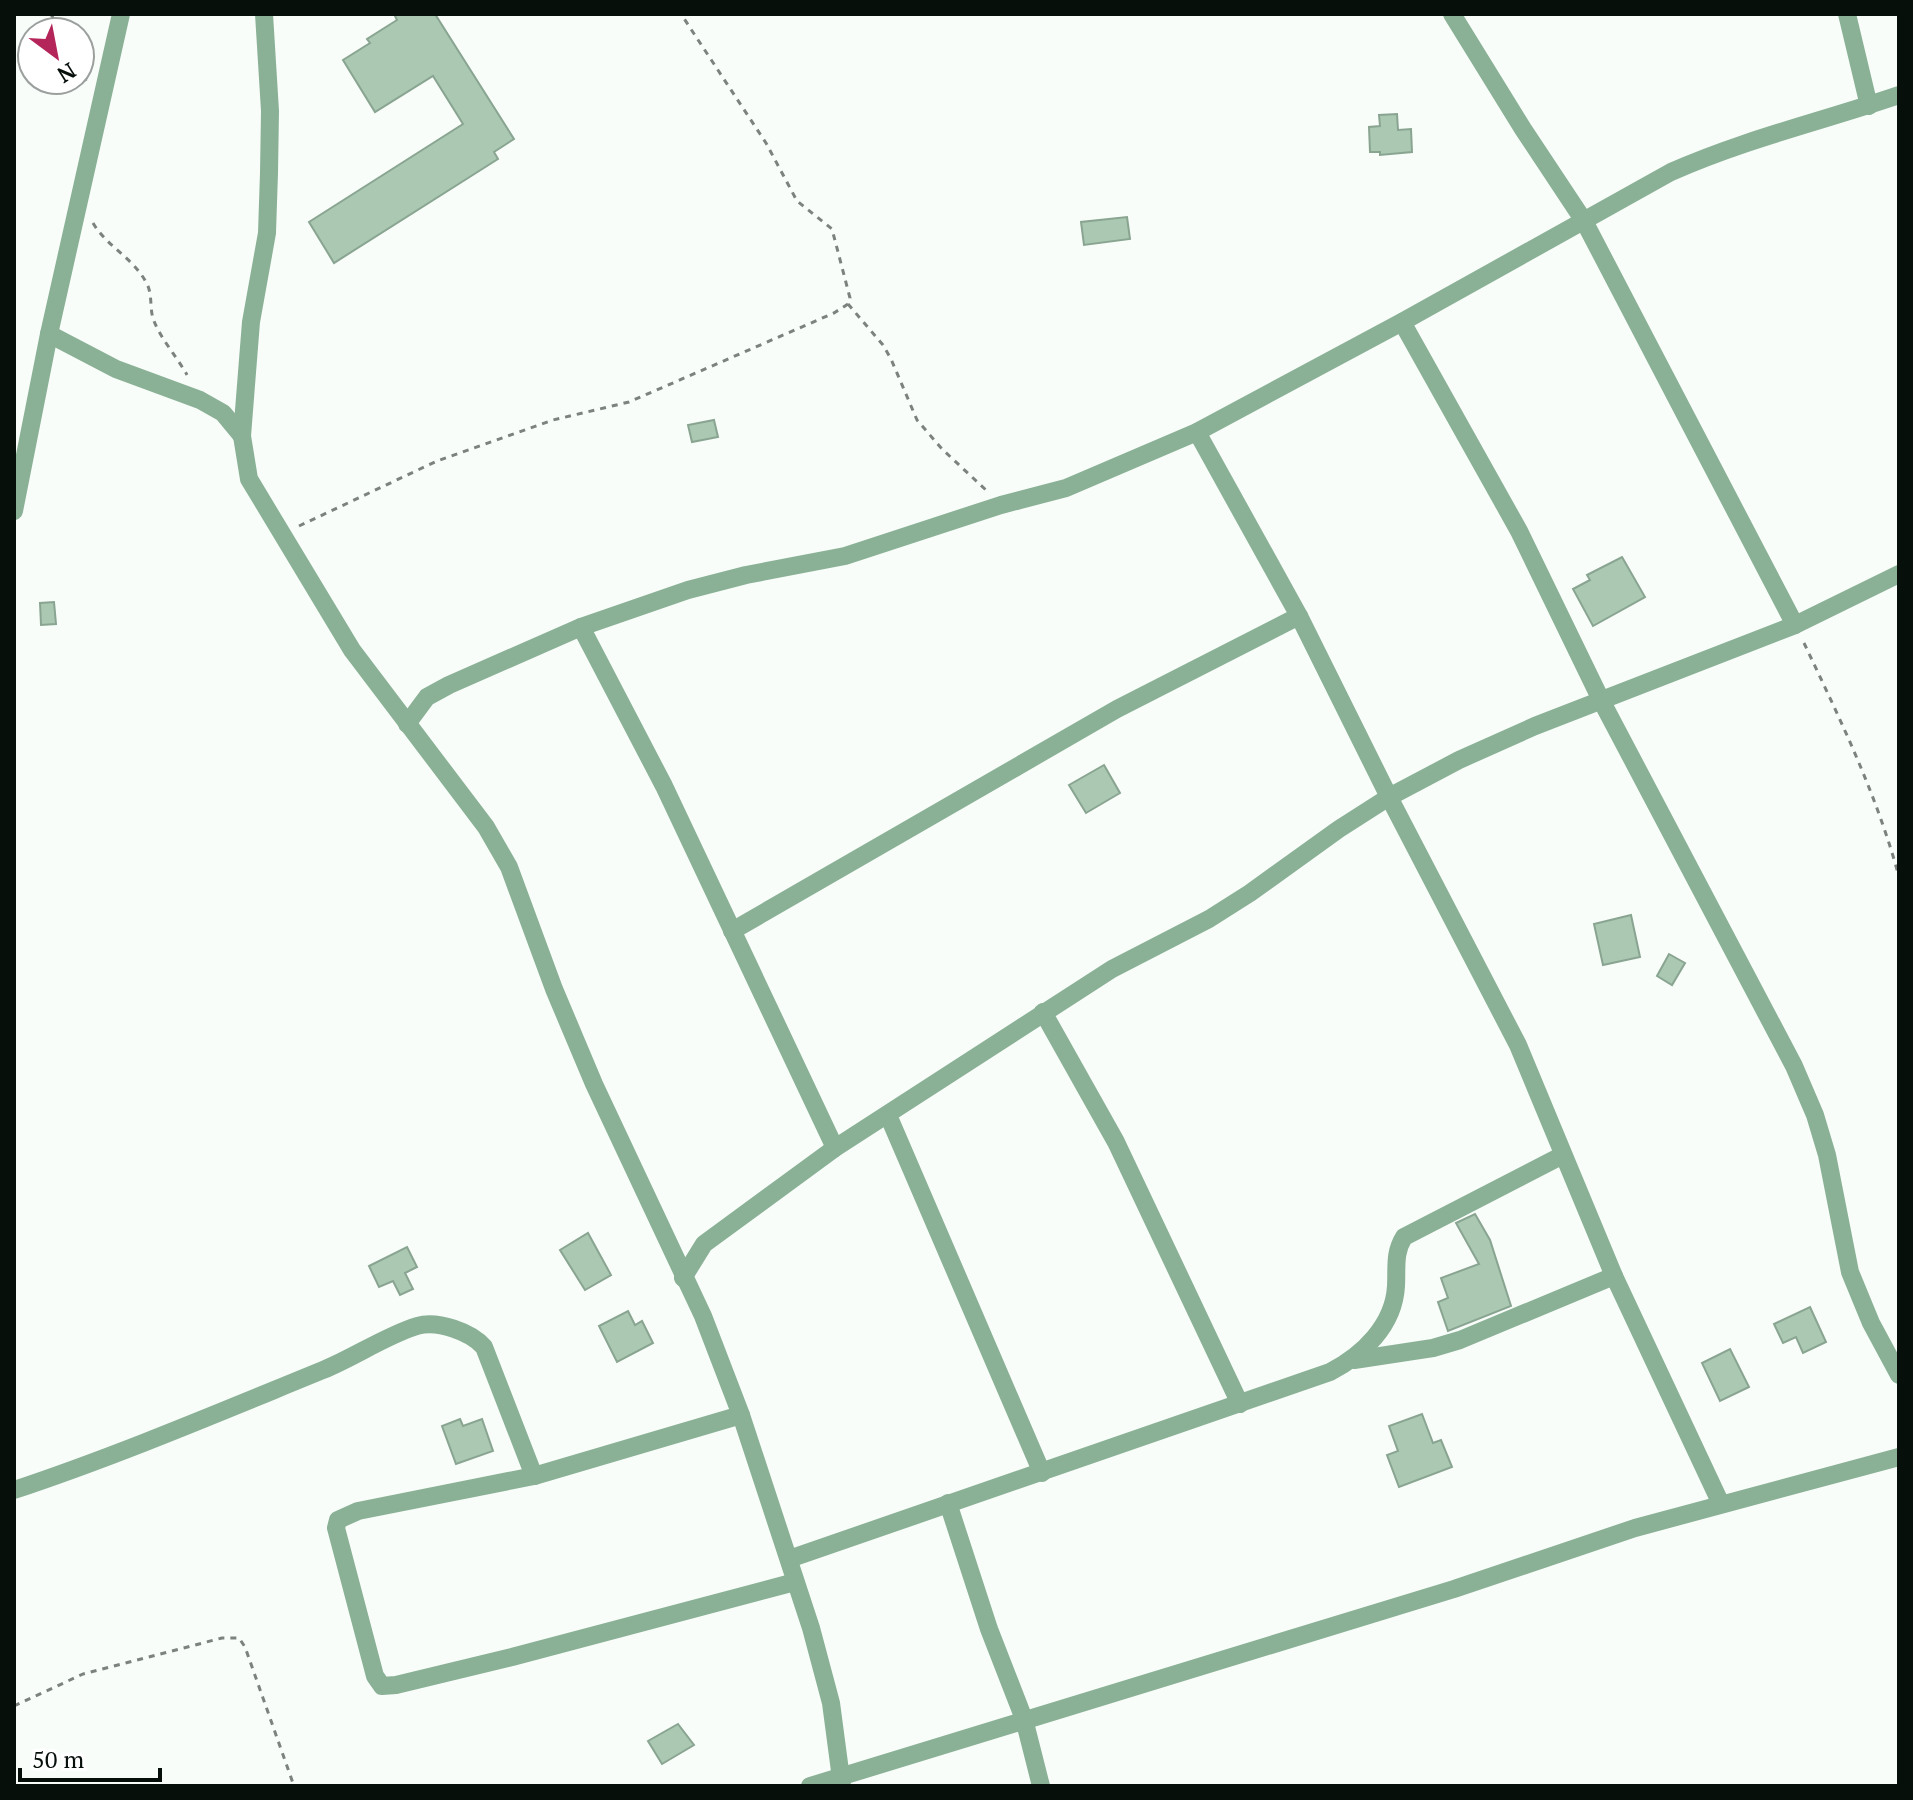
<svg xmlns="http://www.w3.org/2000/svg" width="1913" height="1800" font-family="'PT Serif',serif">
	<style>
		.building { fill: #abc8b3; stroke: #89a591; stroke-width: 2 }
		.lines { fill: none; stroke-linecap: round; stroke-linejoin: round }
		.path { stroke: #7c837e; stroke-width: 3; stroke-dasharray: 6 6; stroke-linecap: butt }
		.street { stroke: #8ab196; stroke-width: 18 }
	</style>
	<rect width="100%" height="100%" fill="#f8fdf9"/>
	<!-- building -->
	<g class="building">
		<polygon points="394,14 435,14 514,139 494,152 498,159 334,263 309,222 463,124 433,76 375,112 343,60 370,43 367,39 397,20"/>
		<polygon points="1397,114 1398,130 1411,129 1412,152 1380,155 1380,152 1370,152 1369,127 1380,126 1379,115"/>
		<polygon points="1127,217 1130,239 1084,245 1081,222"/>
		<polygon points="714,420 718,437 692,442 688,425"/>
		<polygon points="1622,557 1645,597 1593,626 1573,589 1590,580 1587,575"/>
		<polygon points="54,602 56,624 41,625 40,603"/>
		<polygon points="1104,765 1120,793 1086,813 1069,785"/>
		<polygon points="1631,915 1640,957 1603,965 1594,924"/>
		<polygon points="1669,954 1685,963 1672,985 1657,976"/>
		<polygon points="1475,1214 1490,1240 1511,1306 1448,1331 1438,1302 1448,1298 1441,1278 1479,1264 1456,1223"/>
		<polygon points="588,1233 611,1275 585,1290 560,1250"/>
		<polygon points="407,1247 417,1267 405,1273 413,1289 400,1295 393,1281 379,1287 369,1266"/>
		<polygon points="1810,1307 1826,1342 1803,1353 1796,1337 1783,1343 1774,1324"/>
		<polygon points="628,1311 635,1325 642,1321 653,1343 617,1362 599,1326"/>
		<polygon points="1730,1349 1749,1387 1720,1401 1702,1363"/>
		<polygon points="1422,1414 1433,1443 1441,1440 1452,1467 1399,1487 1387,1455 1398,1451 1389,1426"/>
		<polygon points="460,1419 463,1426 482,1419 493,1451 456,1464 442,1426"/>
		<polygon points="678,1724 694,1745 662,1764 648,1741"/>
	</g>
	<g class="lines">
		<!-- path -->
		<g class="path">
			<polyline points="51,14 60,32"/>
			<polyline points="80,70 86,81"/>
			<path d="M 93,223 C 107,247 134,258 147,284 C 153,296 149,309 154,321 C 161,339 177,357 187,375"/>
			<polyline points="848,304 883,345 891,359 917,420 942,449 987,491"/>
			<polyline points="299,526 437,461 553,420 629,402 834,313 848,304 850,298 832,229 797,201 766,143 681,14"/>
			<path d="M 1804,643 C 1840,719 1877,795 1899,877"/>
			<polyline points="14,1706 83,1674 222,1638 239,1638 245,1647 294,1786"/>
		</g>
		<!-- street -->
		<g class="street">
			<polyline points="264,14 270,111 269,173 267,233 251,322 246,385 242,436 249,479 352,650 486,827 509,867 554,989 594,1084 703,1316 741,1415 811,1628 831,1703 842,1786"/>
			<polyline points="1452,14 1523,129 1584,221 1795,625"/>
			<polyline points="1847,14 1869,106"/>
			<polyline points="1402,322 1519,531 1601,700 1794,1066 1815,1115 1827,1155 1850,1272 1871,1323 1899,1375"/>
			<polyline points="49,334 116,369 200,400 223,413 242,436"/>
			<polyline points="1197,432 1299,616 1389,797 1518,1045 1614,1276 1721,1504"/>
			<polyline points="14,511 49,334 121,14"/>
			<polyline points="581,627 664,786 835,1148"/>
			<path d="M 407,724 L 427,697 L 449,685 L 581,627 L 688,590 L 746,575 L 845,556 L 1001,505 L 1066,488 L 1197,432 L 1402,322 L 1671,172 C 1745,139 1823,121 1899,95"/>
			<polyline points="732,931 1117,709 1299,616"/>
			<polyline points="1043,1012 1116,1142 1240,1404"/>
			<polyline points="888,1115 1042,1473"/>
			<polyline points="683,1278 704,1244 835,1148 1112,969 1209,919 1250,893 1339,829 1389,797 1459,760 1535,726 1795,625 1899,574"/>
			<polyline points="1354,1360 1433,1348 1460,1340 1614,1276"/>
			<polyline points="741,1415 534,1476 358,1511 338,1520 336,1528 375,1676 382,1686 396,1685 512,1657 795,1582"/>
			<path d="M 14,1490 C 119,1455 220,1412 323,1370 C 353,1358 387,1335 417,1326 C 438,1320 471,1332 484,1347 L 534,1476"/>
			<polyline points="948,1503 989,1629 1024,1719 1041,1786"/>
			<path d="M 789,1559 L 1330,1372 C 1363,1355 1394,1325 1396,1286 C 1397,1267 1394,1253 1404,1237 L 1563,1155"/>
			<polyline points="810,1786 1454,1589 1635,1528 1899,1457"/>
		</g>
	</g>
	<!-- border -->
	<rect width="1913" height="1800" fill="none" stroke="#060f09" stroke-width="32"/>
	<!-- north arrow -->
	<g transform="translate(56 56) rotate(148)"><circle r="38" fill="#ffffff" stroke="#9b9f9d" stroke-width="2"/>
	<path d="M0-6L14 30L0 20L-14 30Z" fill="#b4255a"/>
	<text y="-12" font-size="22" font-weight="bold" text-anchor="middle" fill="#060f09">N</text>
	</g>
	<!-- scale -->
	<path d="M20 1768v12h140v-12" fill="none" stroke="#060f09" stroke-width="4"/>
	<text x="32" y="1768" font-size="24" fill="#060f09" stroke="#ffffff" stroke-width="6" paint-order="stroke">50 m</text>
</svg>
